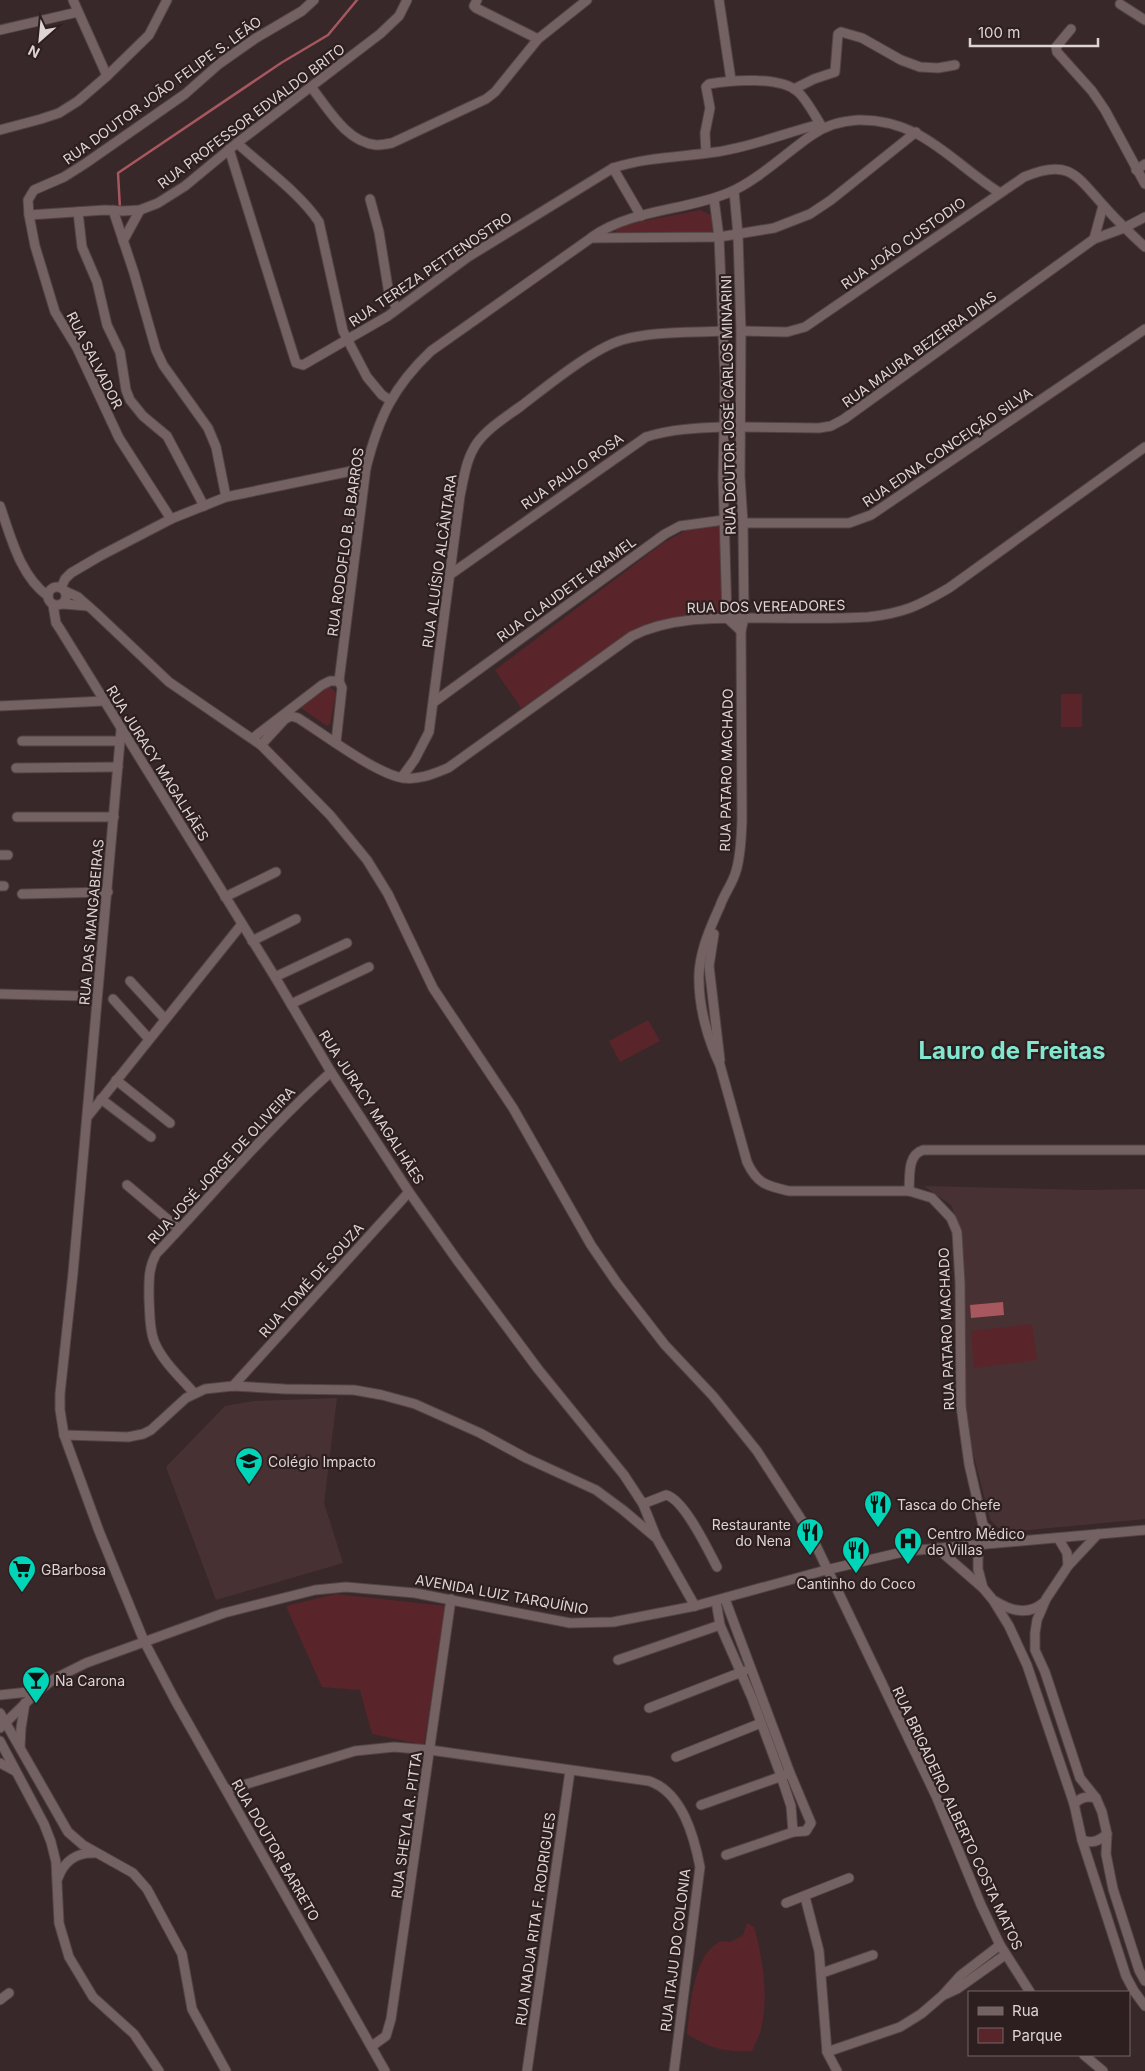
<svg xmlns="http://www.w3.org/2000/svg" width="1145" height="2071" font-family="Inter,sans-serif">
	<style>
		.built { fill: #483133 }
		.green { fill: #59252a }
		.water { fill: #a7575e }
		.lines { fill: none; stroke-linecap: round; stroke-linejoin: round }
		.stream { stroke: #a7575e; stroke-width: 2.5 }
		.minor-casing { stroke: #514444; stroke-width: 11 }
		.minor { stroke: #746263; stroke-width: 9 }
		.labels { text-anchor: middle; dominant-baseline: central; stroke-width: 4.5; stroke-linejoin: round; paint-order: stroke }
		.street-label { font-size: 14px; fill: #dfd4d4; stroke: #2d1f1f }
		.poi-label { font-size: 14px; fill: #dfd4d4; stroke: #2d1f1f; text-anchor: start }
		.town-label { font-size: 24px; font-weight: bold; fill: #82e6d0; stroke: #2d1f1f }
	</style>
	<rect width="100%" height="100%" fill="#382829"/>
	<!-- built -->
	<g class="built">
		<polygon points="924,1186 1088,1190 1145,1189 1145,1519 1008,1532 997,1527 990,1519 972,1449 965,1412 962,1233 951,1205"/>
		<polygon points="337,1398 324,1503 343,1563 216,1600 166,1467 225,1406 254,1401"/>
	</g>
	<!-- green -->
	<g class="green">
		<polygon points="700,210 713,216 716,234 615,234 617,229 622,225"/>
		<polygon points="723,519 724,613 653,622 631,631 600,656 521,708 495,670 663,543 692,527"/>
		<polygon points="329,686 336,693 330,724 327,726 301,708"/>
		<rect x="1061" y="694" width="21" height="33"/>
		<polygon points="648,1020 660,1041 620,1062 609,1041"/>
		<polygon points="1032,1324 1037,1360 974,1368 971,1331"/>
		<polygon points="336,1594 446,1606 424,1745 372,1734 360,1690 322,1687 286,1606"/>
		<path d="M 747,1923 L 754,1927 C 763,1958 768,1994 762,2025 C 761,2034 755,2043 752,2051 C 723,2052 712,2049 687,2034 C 690,2009 693,1956 718,1943 C 722,1940 724,1942 729,1942 C 734,1941 739,1937 743,1935 Z"/>
	</g>
	<!-- water -->
	<polygon class="water" points="1003,1302 1004,1315 971,1318 970,1305"/>
	<g class="lines">
		<!-- stream -->
		<polyline class="stream" points="120,209 118,173 281,63 328,35 357,0"/>
		<!-- minor casing -->
		<g class="minor-casing">
			<g id="minor">
				<polyline points="73,0 107,76"/>
				<polyline points="477,0 474,6 476,8 538,39"/>
				<polyline points="719,0 731,80"/>
				<polyline points="1120,4 1145,20"/>
				<polyline points="1071,29 1056,47 1057,52 1092,91 1105,110 1145,184"/>
				<polyline points="0,30 78,12"/>
				<path d="M 311,87 C 328,108 346,142 376,145 C 381,145 387,144 392,143 L 486,99 L 495,92 L 538,39 L 587,0"/>
				<polyline points="794,89 814,79 835,72 838,34 841,32 862,38 901,60 920,67 938,68 955,65"/>
				<polyline points="0,130 41,119 59,113 78,101 107,76 149,35 167,0"/>
				<path d="M 237,143 C 262,166 301,194 319,222 L 343,331 L 367,377 L 382,395 L 390,400"/>
				<path d="M 229,149 L 296,363 L 303,365 L 388,316 L 468,257 L 613,168 C 647,157 681,157 716,152 C 751,147 785,133 820,124"/>
				<path d="M 706,153 L 705,133 L 710,108 L 706,87 L 709,84 C 730,80 781,76 798,92 C 807,100 815,116 822,127"/>
				<polyline points="613,168 641,216"/>
				<polyline points="1136,170 1145,164"/>
				<path d="M 734,191 L 738,235 L 741,331 L 740,476 L 743,523 L 744,618 L 741,631 L 742,821 C 741,838 741,855 736,871 C 733,883 724,894 720,906 C 710,928 698,955 699,980 C 699,1008 708,1040 720,1065 L 747,1162 C 757,1184 767,1186 789,1191 L 909,1191 L 932,1198 L 951,1218 L 957,1232 L 960,1283 L 961,1406 L 969,1464 L 983,1525 L 979,1545 L 978,1560 L 978,1569 L 983,1588"/>
				<polyline points="370,199 379,232 389,294 397,309"/>
				<polyline points="714,199 719,237 725,381 723,477 727,618 741,631"/>
				<polyline points="113,210 134,273 156,350 163,365 208,428 216,447 226,497"/>
				<polyline points="78,212 82,247 97,282 107,325 120,352 126,390 130,400 143,416 167,436 204,506"/>
				<polyline points="29,215 105,210 123,211 140,210 158,203 185,186 237,143 380,34 399,16 407,0"/>
				<path d="M 592,237 C 632,209 684,211 728,193 C 756,182 787,152 812,135 C 826,125 842,121 858,120 C 922,119 951,162 1000,193"/>
				<polyline points="1094,239 1103,206"/>
				<polyline points="123,241 140,210"/>
				<path d="M 741,331 L 787,332 L 805,327 L 1024,177 C 1069,158 1076,175 1104,206 C 1117,221 1131,234 1145,247"/>
				<polyline points="741,427 819,428 831,426 844,419 1094,239 1124,228 1145,217"/>
				<path d="M 0,506 C 11,537 20,576 48,596"/>
				<polyline points="171,519 119,438 77,348 55,312 35,246 29,215 28,200 34,190 64,177 86,163 185,94 219,64 256,38 302,11 314,0"/>
				<polyline points="743,523 849,523 871,515 1145,329"/>
				<path d="M 451,574 L 646,437 C 671,429 697,428 723,427"/>
				<circle cx="57" cy="596" r="9"/>
				<polyline points="61,588 65,579 71,573 100,556 171,519 226,497 366,468"/>
				<polyline points="65,591 78,597 95,612 169,682 261,745 330,815 367,860 388,894 433,988 513,1108 591,1245 617,1283 665,1345 713,1396 757,1451 810,1533 936,1796 981,1905 1000,1945 1030,1992"/>
				<polyline points="63,604 88,606"/>
				<polyline points="53,605 56,623 60,629 275,977 331,1072 409,1192 457,1260 538,1369 624,1475 643,1504 657,1539 695,1606"/>
				<path d="M 339,681 L 366,468 C 379,417 393,387 431,351 L 591,238 L 719,237 L 774,228 L 810,214 L 831,200 L 916,132"/>
				<polyline points="434,702 665,534 680,526 724,520"/>
				<polyline points="0,706 104,701"/>
				<polyline points="121,730 73,1273 60,1394 60,1410 64,1435 99,1531 144,1641 175,1700 385,2071"/>
				<polyline points="253,738 322,685 330,681 339,681"/>
				<polyline points="22,741 120,741"/>
				<polyline points="336,742 342,688 339,681"/>
				<path d="M 261,745 L 285,719 L 291,716 L 298,718 C 322,733 376,774 403,778 C 420,780 433,774 448,768 L 632,636 C 672,616 720,618 764,618 C 799,618 833,619 868,617 C 904,613 918,606 949,588 L 1145,447"/>
				<polyline points="16,768 118,767"/>
				<path d="M 402,777 L 415,759 L 429,732 L 460,496 C 464,477 466,459 477,443 C 488,428 506,417 521,406 C 546,387 592,349 622,340 C 654,331 691,333 724,331"/>
				<polyline points="17,817 114,817"/>
				<polyline points="0,855 8,855"/>
				<polyline points="0,886 4,886"/>
				<polyline points="22,894 108,892"/>
				<polyline points="225,897 276,872"/>
				<polyline points="714,934 709,966 720,1060"/>
				<polyline points="252,941 296,919"/>
				<polyline points="275,977 347,943"/>
				<polyline points="130,981 165,1019"/>
				<polyline points="0,994 84,996"/>
				<polyline points="113,999 149,1039"/>
				<polyline points="291,1004 369,967"/>
				<polyline points="116,1080 170,1123"/>
				<polyline points="101,1099 151,1137"/>
				<polyline points="88,1116 242,924"/>
				<polyline points="127,1185 179,1229"/>
				<path d="M 909,1191 C 910,1177 907,1155 923,1150 L 1145,1150"/>
				<polyline points="233,1386 409,1192"/>
				<path d="M 194,1393 C 180,1377 162,1361 154,1341 C 149,1328 150,1313 149,1299 C 149,1282 148,1269 156,1254 C 214,1193 268,1128 331,1072"/>
				<polyline points="64,1435 128,1437 143,1434 151,1430 186,1398 205,1389 233,1386 285,1389 354,1390 382,1395 415,1404 480,1433 526,1458 596,1490 623,1510 655,1537"/>
				<path d="M 643,1504 L 666,1495 C 684,1499 708,1550 717,1567"/>
				<polyline points="983,1525 1001,1542"/>
				<polyline points="1098,1534 1068,1566 1046,1599 1037,1620 1035,1633 1035,1650 1045,1672 1080,1778 1096,1798 1102,1812 1107,1834 1106,1854 1113,1889 1139,1970 1145,1981"/>
				<polyline points="1058,1538 1067,1553 1068,1566"/>
				<polyline points="937,1548 983,1588 993,1600 1009,1626 1027,1665 1074,1804 1082,1840 1126,1976 1134,1991 1145,2006"/>
				<polyline points="725,1599 790,1773 811,1823 806,1831 793,1832 726,1855"/>
				<polyline points="716,1601 720,1625 752,1698 781,1776 791,1806 793,1832"/>
				<path d="M 995,1601 C 1011,1611 1028,1616 1043,1603"/>
				<polyline points="618,1660 720,1625"/>
				<polyline points="0,1695 38,1691"/>
				<polyline points="649,1708 744,1671"/>
				<polyline points="0,1713 68,1832 83,1845 133,1873 147,1889 182,1954 192,2009 226,2071"/>
				<polyline points="0,1728 38,1691 54,1679 86,1663 224,1613 315,1590 346,1587 415,1593 570,1623 613,1622 695,1606 826,1570 907,1551 1145,1530"/>
				<polyline points="0,1741 44,1824 51,1842 56,1862 59,1923 69,1957 93,1997 134,2034 159,2071"/>
				<polyline points="20,1747 21,1728 25,1703"/>
				<polyline points="676,1757 761,1723"/>
				<polyline points="0,1763 15,1771"/>
				<path d="M 227,1790 L 355,1751 L 394,1747 L 430,1750 L 649,1781 C 682,1792 694,1836 700,1867 L 674,2071"/>
				<path d="M 1074,1804 C 1081,1797 1086,1796 1096,1798"/>
				<polyline points="701,1805 785,1775"/>
				<path d="M 1082,1840 C 1092,1844 1099,1841 1107,1834"/>
				<path d="M 58,1878 C 64,1861 77,1852 95,1853"/>
				<polyline points="805,1897 819,1951 827,2052 837,2071"/>
				<polyline points="786,1903 849,1878"/>
				<polyline points="822,1973 873,1955"/>
				<polyline points="944,1995 957,1989 1005,1955"/>
				<polyline points="0,2000 9,1993"/>
				<polyline points="372,2046 386,2036 391,2019 451,1599"/>
				<polyline points="827,2052 900,2027 921,2014 942,1996 961,1975 1000,1945"/>
				<polyline points="1084,2055 1103,2071"/>
				<polyline points="527,2071 570,1771"/>
			</g>
		</g>
		<!-- minor -->
		<use href="#minor" class="minor"/>
	</g>
	<!-- icons -->
	<defs>
		<g id="school-pin" transform="scale(1.4375)"><path d="M0 17L-7.5 6A9.5 9.5 0 1 1 7.5 6Z" fill="#00d5b7" stroke="#2d1f1f"/><path d="M0-5L7-2L0 1L-7-2ZM-4 1L0 2.5L4 1V4Q0 6-4 4Z" fill="#111"/></g>
		<g id="restaurant-pin" transform="scale(1.4375)"><path d="M0 17L-7.5 6A9.5 9.5 0 1 1 7.5 6Z" fill="#00d5b7" stroke="#2d1f1f"/><path d="M-5-6h1v4h1v-4h1v4h1v-4h1v5L-1.5 .5V6h-2V.5L-5-1ZM5-6V6H3V1.5H1.5Q1.5-4 5-6Z" fill="#111"/></g>
		<g id="hospital-pin" transform="scale(1.4375)"><path d="M0 17L-7.5 6A9.5 9.5 0 1 1 7.5 6Z" fill="#00d5b7" stroke="#2d1f1f"/><path d="M-5-5h3v3.5h4V-5h3V5h-3V1.5h-4V5h-3Z" fill="#111"/></g>
		<g id="supermarket-pin" transform="scale(1.4375)"><path d="M0 17L-7.5 6A9.5 9.5 0 1 1 7.5 6Z" fill="#00d5b7" stroke="#2d1f1f"/><path d="M-6-5.5h2.5l.6 2H6L4.5 2H-2.5L-4.4-4H-6ZM-1.5 3.2a1.3 1.3 0 1 0 .1 0ZM3 3.2a1.3 1.3 0 1 0 .1 0Z" fill="#111"/></g>
		<g id="bar-pin" transform="scale(1.4375)"><path d="M0 17L-7.5 6A9.5 9.5 0 1 1 7.5 6Z" fill="#00d5b7" stroke="#2d1f1f"/><path d="M-6-5H6L.8 .8V4.5H3.5V6h-7V4.5H-.8V.8Z" fill="#111"/></g>
	</defs>
	<g fill-rule="evenodd">
		<use href="#school-pin" x="249" y="1461"/>
		<use href="#restaurant-pin" x="878" y="1504"/>
		<use href="#restaurant-pin" x="810" y="1532"/>
		<use href="#hospital-pin" x="908" y="1541"/>
		<use href="#restaurant-pin" x="856" y="1550"/>
		<use href="#supermarket-pin" x="22" y="1569"/>
		<use href="#bar-pin" x="36" y="1680"/>
	</g>
	<g class="labels">
		<!-- street labels -->
		<g class="street-label">
			<text transform="translate(162 90) rotate(-36)">RUA DOUTOR JOÃO FELIPE S. LEÃO</text>
			<text transform="translate(251 116) rotate(-37)">RUA PROFESSOR EDVALDO BRITO</text>
			<text transform="translate(903 243) rotate(-35)">RUA JOÃO CUSTODIO</text>
			<text transform="translate(430 269) rotate(-34)">RUA TEREZA PETTENOSTRO</text>
			<text transform="translate(919 349) rotate(-36)">RUA MAURA BEZERRA DIAS</text>
			<text transform="translate(95 360) rotate(63)">RUA SALVADOR</text>
			<text transform="translate(728 405) rotate(-91)">RUA DOUTOR JOSÉ CARLOS MINARINI</text>
			<text transform="translate(947 447) rotate(-34)">RUA EDNA CONCEIÇÃO SILVA</text>
			<text transform="translate(572 471) rotate(-35)">RUA PAULO ROSA</text>
			<text transform="translate(345 542) rotate(-82)">RUA RODOFLO B. B BARROS</text>
			<text transform="translate(439 561) rotate(-82)">RUA ALUÍSIO ALCÂNTARA</text>
			<text transform="translate(566 589) rotate(-36)">RUA CLAUDETE KRAMEL</text>
			<text transform="translate(766 606) rotate(-1)">RUA DOS VEREADORES</text>
			<text transform="translate(158 763) rotate(58)">RUA JURACY MAGALHÃES</text>
			<text transform="translate(726 770) rotate(-89)">RUA PATARO MACHADO</text>
			<text transform="translate(91 922) rotate(-85)">RUA DAS MANGABEIRAS</text>
			<text transform="translate(372 1107) rotate(57)">RUA JURACY MAGALHÃES</text>
			<text transform="translate(221 1165) rotate(-47)">RUA JOSÉ JORGE DE OLIVEIRA</text>
			<text transform="translate(311 1280) rotate(-48)">RUA TOMÉ DE SOUZA</text>
			<text transform="translate(946 1329) rotate(-92)">RUA PATARO MACHADO</text>
			<text transform="translate(502 1594) rotate(10)">AVENIDA LUIZ TARQUÍNIO</text>
			<text transform="translate(958 1818) rotate(65)">RUA BRIGADEIRO ALBERTO COSTA MATOS</text>
			<text transform="translate(406 1825) rotate(-82)">RUA SHEYLA R. PITTA</text>
			<text transform="translate(276 1850) rotate(60)">RUA DOUTOR BARRETO</text>
			<text transform="translate(535 1919) rotate(-82)">RUA NADJA RITA F. RODRIGUES</text>
			<text transform="translate(675 1950) rotate(-83)">RUA ITAJU DO COLONIA</text>
		</g>
		<!-- poi labels -->
		<g class="poi-label">
			<text x="268" y="1461">Colégio Impacto</text>
			<text x="897" y="1504">Tasca do Chefe</text>
			<text x="791" y="1524" text-anchor="end">Restaurante<tspan x="791" dy="16">do Nena</tspan></text>
			<text x="927" y="1533">Centro Médico<tspan x="927" dy="16">de Villas</tspan></text>
			<text x="41" y="1569">GBarbosa</text>
			<text x="856" y="1583" text-anchor="middle">Cantinho do Coco</text>
			<text x="55" y="1680">Na Carona</text>
		</g>
		<!-- town labels -->
		<g class="town-label">
			<text x="1012" y="1050">Lauro de Freitas</text>
		</g>
	</g>
	<!-- legend -->
	<rect x="968" y="1991" width="162" height="65" fill="#2d1f1f" stroke="#746767"/>
	<rect x="978" y="2007" width="25" height="8" fill="#746263" stroke="#746767"/>
	<text x="1012" y="2016" font-size="15" fill="#dfd4d4">Rua</text>
	<rect x="978" y="2028" width="25" height="15" fill="#59252a" stroke="#746767"/>
	<text x="1012" y="2041" font-size="15" fill="#dfd4d4">Parque</text>
	<!-- north arrow -->
	<g transform="translate(40 40) rotate(207)" stroke="#2d1f1f" stroke-width="4" paint-order="stroke">
	<path d="M0-4L9 19L0 12L-9 19Z" fill="#dfd4d4"/>
	<text y="-8" font-size="14" font-weight="bold" text-anchor="middle" fill="#dfd4d4">N</text>
	</g>
	<!-- scale -->
	<path d="M970 38v8h128v-8" fill="none" stroke="#dfd4d4" stroke-width="2.5"/>
	<text x="978" y="38" font-size="15" fill="#dfd4d4" stroke="#2d1f1f" stroke-width="4" paint-order="stroke">100 m</text>
</svg>
